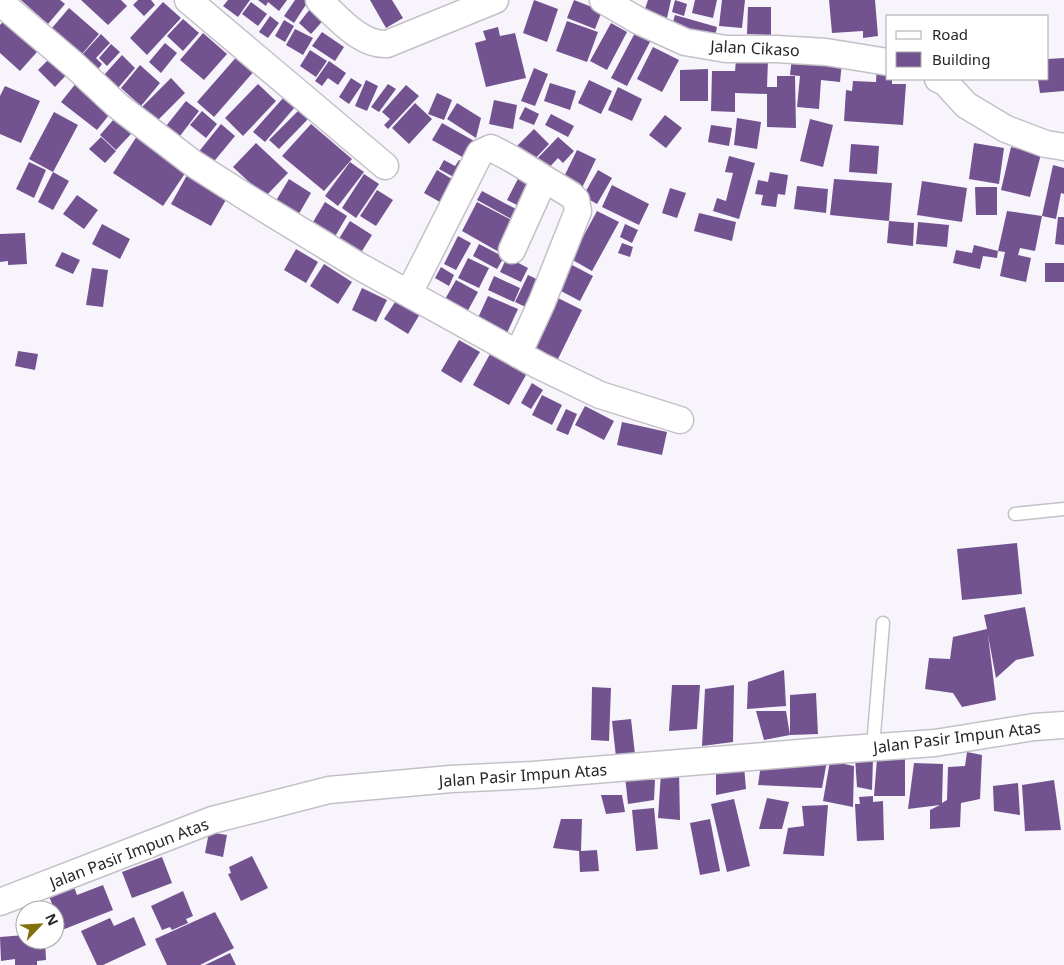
<svg xmlns="http://www.w3.org/2000/svg" width="1064" height="965" font-family="'Noto Sans',sans-serif">
	<style>
		.building { fill: #725390 }
		.lines { fill: none; stroke-linecap: round; stroke-linejoin: round }
		.lane-casing { stroke: #c4c0c8; stroke-width: 15 }
		.street-casing { stroke: #c4c0c8; stroke-width: 29 }
		.lane { stroke: #fff; stroke-width: 12 }
		.street { stroke: #fff; stroke-width: 26 }
		.labels { text-anchor: middle; dominant-baseline: central; stroke-width: 5; stroke-linejoin: round; paint-order: stroke }
		.street-label { font-size: 16px; fill: #262528; stroke: #fff }
	</style>
	<rect width="100%" height="100%" fill="#f7f4fc"/>
	<!-- building -->
	<g class="building">
		<polygon points="21,0 60,0 65,4 48,24"/>
		<polygon points="81,0 121,0 127,6 108,25"/>
		<polygon points="138,0 151,0 155,5 144,16 133,5"/>
		<polygon points="228,0 250,0 238,17 223,6"/>
		<polygon points="258,0 287,0 279,11 268,2 266,6"/>
		<polygon points="295,0 309,0 294,23 284,16"/>
		<polygon points="370,0 392,0 403,18 386,28"/>
		<polygon points="534,0 558,9 547,42 523,33"/>
		<polygon points="574,0 602,11 595,29 567,18"/>
		<polygon points="648,0 671,0 667,18 644,12"/>
		<polygon points="675,0 687,4 684,16 672,12"/>
		<polygon points="695,0 717,0 713,18 692,13"/>
		<polygon points="722,0 745,0 742,28 719,26"/>
		<polygon points="829,0 875,0 878,36 863,38 863,31 832,33"/>
		<polygon points="163,2 181,18 147,55 130,38"/>
		<polygon points="251,2 267,14 258,26 242,14"/>
		<polygon points="314,4 328,15 311,34 299,23"/>
		<polygon points="748,7 771,7 771,35 747,34"/>
		<polygon points="69,8 99,34 82,54 52,28"/>
		<polygon points="11,12 45,43 20,71 0,53 0,25"/>
		<polygon points="675,15 717,27 714,41 671,29"/>
		<polygon points="270,16 279,23 268,38 259,32"/>
		<polygon points="183,19 199,33 183,51 167,36"/>
		<polygon points="284,20 294,26 285,42 275,36"/>
		<polygon points="567,21 598,32 587,62 556,51"/>
		<polygon points="611,23 627,32 607,70 590,61"/>
		<polygon points="498,27 500,36 515,33 526,78 486,87 475,43 486,40 483,31"/>
		<polygon points="295,29 313,38 303,55 286,45"/>
		<polygon points="637,29 652,38 627,86 611,78"/>
		<polygon points="322,32 344,47 335,61 312,46"/>
		<polygon points="203,33 227,54 204,80 180,60"/>
		<polygon points="101,34 110,43 96,58 102,64 96,72 80,57"/>
		<polygon points="165,43 177,53 161,73 149,62"/>
		<polygon points="111,44 120,52 107,66 99,58"/>
		<polygon points="653,47 679,60 662,92 637,79"/>
		<polygon points="310,50 327,61 316,77 300,66"/>
		<polygon points="239,54 256,69 214,117 197,102"/>
		<polygon points="53,55 70,71 55,87 38,70"/>
		<polygon points="122,55 135,68 118,88 104,75"/>
		<polygon points="792,57 842,62 840,82 821,80 819,109 797,107 800,76 790,75"/>
		<polygon points="1064,58 1064,91 1040,93 1038,79 1048,79 1048,59"/>
		<polygon points="736,60 768,60 767,87 777,87 777,76 795,76 796,128 767,127 767,94 735,93 735,112 711,111 712,71 735,71"/>
		<polygon points="329,61 346,73 338,85 328,78 322,86 315,81"/>
		<polygon points="140,65 160,83 141,106 121,88"/>
		<polygon points="877,65 888,65 888,79 892,79 892,84 906,84 903,125 844,121 846,90 852,91 853,81 876,82"/>
		<polygon points="534,68 548,74 535,106 521,101"/>
		<polygon points="708,69 708,101 680,101 680,70"/>
		<polygon points="171,78 185,93 156,122 142,107"/>
		<polygon points="351,78 362,85 349,104 339,97"/>
		<polygon points="366,80 378,86 367,111 355,106"/>
		<polygon points="589,80 612,91 601,114 578,103"/>
		<polygon points="77,82 113,110 97,130 61,102"/>
		<polygon points="550,83 576,91 570,110 544,101"/>
		<polygon points="258,84 276,101 243,136 225,118"/>
		<polygon points="388,84 396,89 379,112 371,107"/>
		<polygon points="406,85 419,96 388,129 384,125 390,119 382,112"/>
		<polygon points="5,86 40,101 21,143 0,134 0,96"/>
		<polygon points="618,87 642,99 632,121 608,110"/>
		<polygon points="437,93 452,100 444,120 428,114"/>
		<polygon points="284,97 295,107 265,142 253,132"/>
		<polygon points="494,100 517,105 513,129 489,124"/>
		<polygon points="186,101 199,111 180,136 166,126"/>
		<polygon points="415,103 432,119 409,144 392,128"/>
		<polygon points="457,103 481,118 476,138 447,119"/>
		<polygon points="525,107 539,114 534,125 519,119"/>
		<polygon points="299,110 308,119 279,149 269,140"/>
		<polygon points="202,111 217,124 206,138 190,125"/>
		<polygon points="54,112 78,125 53,172 29,159"/>
		<polygon points="551,114 574,126 568,137 545,125"/>
		<polygon points="665,115 682,128 666,148 649,135"/>
		<polygon points="737,118 761,122 757,149 734,145"/>
		<polygon points="114,119 131,134 116,150 100,135"/>
		<polygon points="810,119 833,125 823,167 800,161"/>
		<polygon points="442,123 476,142 473,163 432,140"/>
		<polygon points="221,124 235,136 211,165 197,154"/>
		<polygon points="311,124 352,159 324,191 282,156"/>
		<polygon points="711,125 732,128 729,146 708,142"/>
		<polygon points="534,129 549,144 532,162 516,147"/>
		<polygon points="139,133 190,166 163,206 113,173"/>
		<polygon points="101,137 116,151 105,163 89,149"/>
		<polygon points="558,137 574,151 563,163 558,158 545,172 534,162"/>
		<polygon points="256,143 288,173 265,197 233,167"/>
		<polygon points="974,143 1004,148 999,184 969,179"/>
		<polygon points="851,144 879,146 877,174 849,172"/>
		<polygon points="1011,147 1041,154 1030,197 1001,190"/>
		<polygon points="577,150 596,159 580,192 561,183"/>
		<polygon points="729,156 755,163 739,219 713,211 717,198 726,201 733,173 725,172"/>
		<polygon points="444,160 455,166 459,160 468,165 459,180 439,169"/>
		<polygon points="29,162 46,170 34,198 16,189"/>
		<polygon points="350,162 364,172 338,206 325,196"/>
		<polygon points="1053,165 1064,168 1064,194 1061,193 1056,219 1042,216"/>
		<polygon points="191,168 231,191 211,226 171,204"/>
		<polygon points="437,170 460,184 447,206 424,193"/>
		<polygon points="598,170 612,178 597,204 583,196"/>
		<polygon points="53,172 69,181 53,210 38,202"/>
		<polygon points="770,172 788,175 785,195 778,194 776,207 761,205 763,195 755,194 758,180 768,182"/>
		<polygon points="521,173 538,181 525,209 507,200"/>
		<polygon points="364,174 379,184 356,218 342,208"/>
		<polygon points="289,179 311,193 297,217 274,204"/>
		<polygon points="834,179 892,183 889,221 914,223 913,246 887,243 889,221 830,215"/>
		<polygon points="922,181 967,188 962,222 917,215"/>
		<polygon points="612,185 649,204 639,225 602,207"/>
		<polygon points="797,186 828,189 826,213 794,209"/>
		<polygon points="975,187 997,187 997,215 976,215"/>
		<polygon points="670,188 686,193 677,218 662,213"/>
		<polygon points="377,190 393,200 376,226 360,216"/>
		<polygon points="482,191 527,215 522,225 477,200"/>
		<polygon points="77,195 98,210 84,229 63,214"/>
		<polygon points="325,202 347,216 333,240 310,227"/>
		<polygon points="477,202 515,222 499,252 462,231"/>
		<polygon points="597,211 619,222 592,271 571,259"/>
		<polygon points="1007,211 1042,216 1035,251 1020,248 1018,255 1031,258 1026,282 1000,276 1005,252 998,251"/>
		<polygon points="699,213 736,222 732,241 694,231"/>
		<polygon points="1058,217 1064,217 1064,245 1055,244"/>
		<polygon points="350,221 372,235 357,259 335,245"/>
		<polygon points="918,222 949,225 947,247 916,244"/>
		<polygon points="102,224 130,239 120,259 92,244"/>
		<polygon points="625,224 638,230 632,243 620,237"/>
		<polygon points="25,233 27,264 8,265 8,261 0,262 0,234"/>
		<polygon points="458,236 471,243 456,270 444,264"/>
		<polygon points="622,243 633,247 630,257 618,253"/>
		<polygon points="479,244 504,257 497,269 473,256"/>
		<polygon points="974,245 998,251 997,258 983,256 980,269 953,263 956,250 972,253"/>
		<polygon points="296,249 318,262 306,283 284,270"/>
		<polygon points="62,252 80,260 73,274 55,266"/>
		<polygon points="507,257 528,268 521,282 500,272"/>
		<polygon points="468,258 489,268 479,288 458,278"/>
		<rect x="1045" y="263" width="19" height="19"/>
		<polygon points="324,264 352,282 338,304 310,286"/>
		<polygon points="572,265 593,276 580,301 559,290"/>
		<polygon points="441,267 454,275 449,286 435,278"/>
		<polygon points="92,268 108,270 103,307 86,305"/>
		<polygon points="528,275 547,284 534,311 515,302"/>
		<polygon points="494,276 520,288 514,302 488,290"/>
		<polygon points="456,280 478,292 466,314 444,301"/>
		<polygon points="362,288 387,300 376,322 352,310"/>
		<polygon points="488,296 518,309 507,333 477,320"/>
		<polygon points="554,296 582,310 557,361 529,347"/>
		<polygon points="397,299 420,314 408,334 384,319"/>
		<polygon points="459,340 480,352 461,383 441,371"/>
		<polygon points="18,351 38,354 35,370 15,366"/>
		<polygon points="490,354 526,375 509,405 473,385"/>
		<polygon points="532,383 543,390 531,409 521,403"/>
		<polygon points="542,395 562,405 552,425 532,415"/>
		<polygon points="585,406 614,421 604,440 575,425"/>
		<polygon points="566,409 577,414 568,435 556,430"/>
		<polygon points="622,422 667,432 662,455 617,445"/>
		<polygon points="1017,543 1022,594 962,600 957,549"/>
		<polygon points="1025,607 1034,656 1016,660 996,678 988,635 996,700 962,707 953,693 925,689 929,658 950,659 953,637 987,629 984,615"/>
		<polygon points="784,670 786,706 747,709 748,682"/>
		<polygon points="672,685 700,685 697,729 669,731"/>
		<polygon points="734,685 733,742 702,746 705,689"/>
		<polygon points="592,687 611,688 609,741 591,740"/>
		<polygon points="816,693 818,734 790,735 790,695"/>
		<polygon points="756,711 786,711 790,735 764,740"/>
		<polygon points="631,719 636,763 617,766 612,721"/>
		<polygon points="967,752 982,755 980,799 961,803 960,827 930,829 930,810 940,805 908,809 914,763 943,764 942,803 947,800 948,767 965,766"/>
		<polygon points="905,755 905,796 874,796 877,759"/>
		<polygon points="855,758 873,759 872,790 857,787"/>
		<polygon points="827,761 822,788 758,785 761,764"/>
		<polygon points="830,761 854,766 853,807 823,801"/>
		<polygon points="744,766 746,789 716,795 716,768"/>
		<polygon points="679,771 680,820 658,818 661,772"/>
		<polygon points="625,776 655,780 654,800 628,804"/>
		<polygon points="1054,780 1061,830 1025,831 1022,785"/>
		<polygon points="1018,783 1020,815 994,811 993,786"/>
		<polygon points="601,795 622,795 625,812 606,814"/>
		<polygon points="873,796 873,802 883,801 884,840 857,841 855,804 860,804 859,797"/>
		<polygon points="767,798 789,802 782,829 759,829"/>
		<polygon points="734,799 750,866 727,872 711,804"/>
		<polygon points="828,805 824,856 783,854 788,828 804,826 802,806"/>
		<polygon points="654,808 658,849 636,851 632,810"/>
		<polygon points="561,819 582,819 581,851 597,850 599,871 580,872 579,851 553,848"/>
		<polygon points="710,819 720,871 700,875 690,823"/>
		<polygon points="209,832 227,835 223,857 205,853"/>
		<polygon points="252,856 268,888 241,901 228,874 231,873 229,867"/>
		<polygon points="162,857 172,883 132,898 122,872"/>
		<polygon points="103,885 113,910 62,930 49,896 74,887 77,895"/>
		<polygon points="183,891 193,916 186,919 188,923 172,930 170,927 162,930 151,906"/>
		<polygon points="41,903 41,910 25,910 25,922 23,922 21,905"/>
		<polygon points="215,912 234,948 200,965 167,965 155,939"/>
		<polygon points="134,917 146,945 103,965 97,965 81,931 110,918 114,926"/>
		<polygon points="25,935 25,940 45,940 46,960 37,961 37,965 15,965 15,959 1,961 0,937"/>
		<polygon points="230,953 236,965 205,965"/>
	</g>
	<g class="lines">
		<!-- lane casing -->
		<g class="lane-casing">
			<g id="lane">
				<polyline points="1015,514 1064,509"/>
				<polyline points="873,747 883,623"/>
			</g>
		</g>
		<!-- street casing -->
		<g class="street-casing">
			<g id="street">
				<polyline points="188,0 385,166"/>
				<path d="M 319,0 C 337,17 361,46 387,44 L 495,0"/>
				<polyline points="603,0 639,21 685,42 726,49 776,49 826,52 888,62"/>
				<polyline points="0,2 73,64 118,106 194,164 257,204 357,265 540,366 600,395 680,420"/>
				<polyline points="938,79 945,82 966,105 1006,129 1046,144 1064,147"/>
				<polyline points="512,250 544,179"/>
				<polyline points="409,293 480,153 491,148 512,159 571,195 576,200 578,211 542,302 518,354"/>
				<polyline points="0,902 212,820 329,790 451,779 533,775 836,750 935,743 1034,727 1064,725"/>
			</g>
		</g>
		<!-- lane -->
		<use href="#lane" class="lane"/>
		<!-- street -->
		<use href="#street" class="street"/>
	</g>
	<g class="labels">
		<!-- street labels -->
		<g class="street-label">
			<text transform="translate(755 48) rotate(3)">Jalan Cikaso</text>
			<text transform="translate(957 737) rotate(-7)">Jalan Pasir Impun Atas</text>
			<text transform="translate(523 775) rotate(-4)">Jalan Pasir Impun Atas</text>
			<text transform="translate(129 853) rotate(-21)">Jalan Pasir Impun Atas</text>
		</g>
	</g>
	<!-- legend -->
	<rect x="886" y="15" width="162" height="65" fill="#ffffff" stroke="#a8a8a9"/>
	<rect x="896" y="31" width="25" height="8" fill="#ffffff" stroke="#a8a8a9"/>
	<text x="932" y="40" font-size="15" fill="#262528">Road</text>
	<rect x="896" y="52" width="25" height="15" fill="#725390" stroke="#a8a8a9"/>
	<text x="932" y="65" font-size="15" fill="#262528">Building</text>
	<!-- north arrow -->
	<g transform="translate(40 925) rotate(65)"><circle r="24" fill="#ffffff" stroke="#a8a8a9"/>
	<path d="M0-4L9 19L0 12L-9 19Z" fill="#826f0d"/>
	<text y="-8" font-size="14" font-weight="bold" text-anchor="middle" fill="#262528">N</text>
	</g>
</svg>
